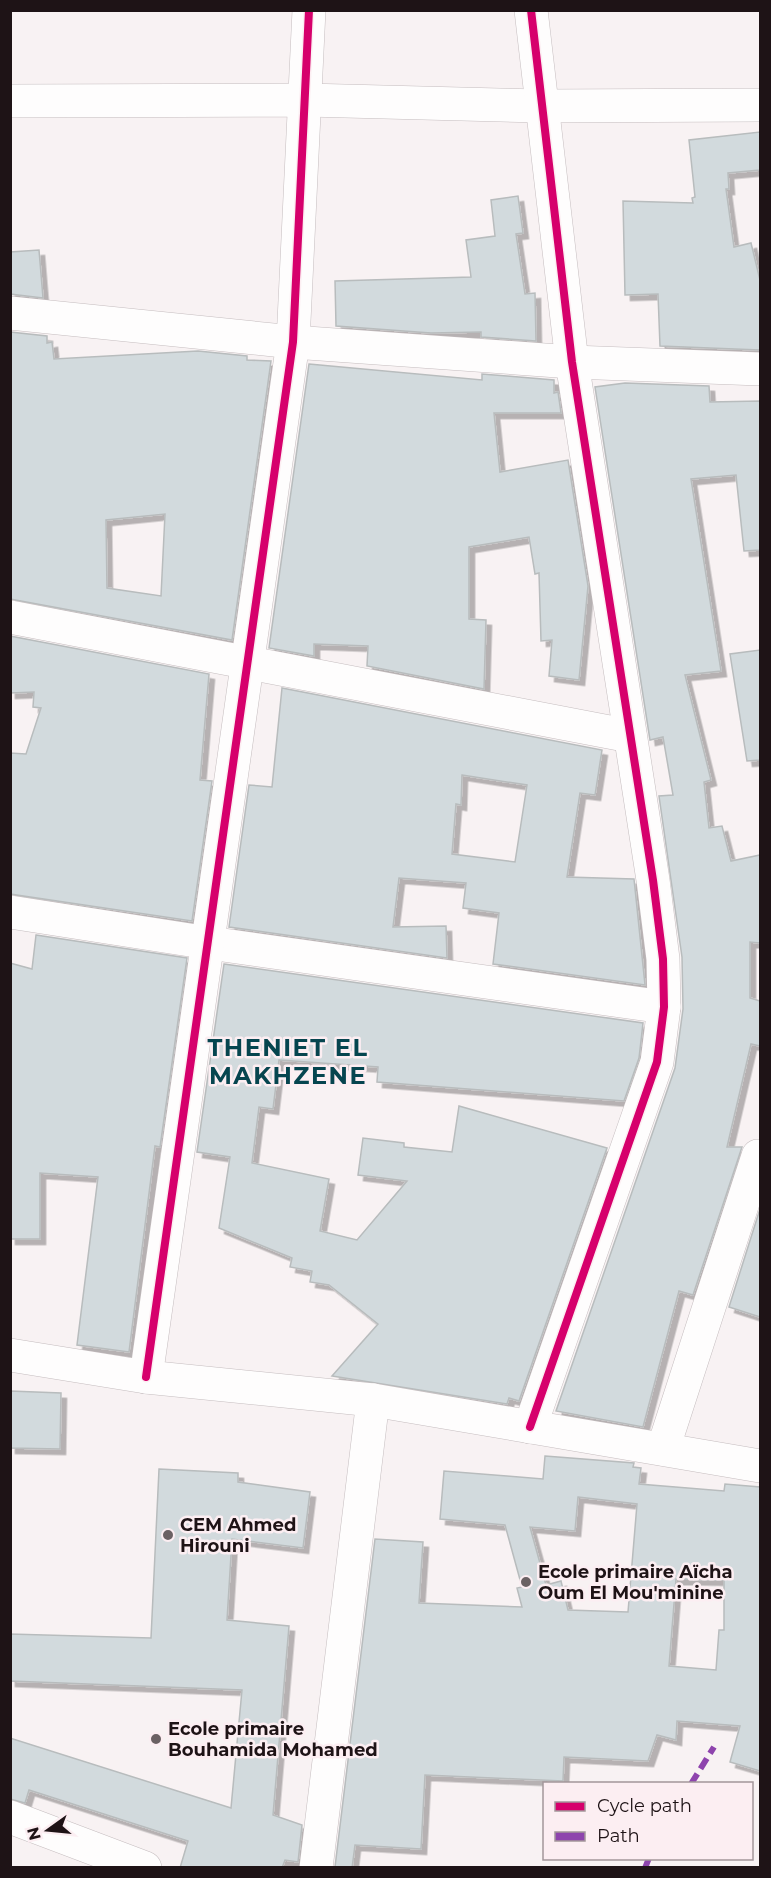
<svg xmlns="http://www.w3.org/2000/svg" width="771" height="1878" font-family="Montserrat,sans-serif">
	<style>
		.building { fill: #d2dadd; stroke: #b8bcbd; stroke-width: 1.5; fill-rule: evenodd; filter: url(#shadow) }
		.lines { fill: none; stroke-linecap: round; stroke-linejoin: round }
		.street-casing { stroke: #c5bdbf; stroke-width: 34 }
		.street { stroke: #fefdfd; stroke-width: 33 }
		.quiet { stroke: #8e44ad; stroke-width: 6; stroke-dasharray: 12 6; stroke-linecap: butt }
		.cycleway-casing { stroke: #fceef2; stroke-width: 11 }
		.cycleway { stroke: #d6006c; stroke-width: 8 }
		.poi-dot { fill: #6a6163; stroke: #fceef2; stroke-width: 2 }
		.labels { text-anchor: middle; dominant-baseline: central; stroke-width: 5; stroke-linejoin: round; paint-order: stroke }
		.poi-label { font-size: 18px; font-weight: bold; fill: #1e1316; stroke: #fceef2; text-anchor: start }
		.district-label { font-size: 24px; font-weight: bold; letter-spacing: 1.5px; fill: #06454f; stroke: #fceef2 }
	</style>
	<defs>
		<filter id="shadow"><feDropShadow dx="5.5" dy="5.5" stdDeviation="0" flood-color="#0004"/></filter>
	</defs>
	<rect width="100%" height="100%" fill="#f8f2f3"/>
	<!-- building -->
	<g class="building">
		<polygon points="760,132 760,170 728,173 729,189 726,189 734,247 751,243 760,280 760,350 660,346 658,294 625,295 623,201 693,203 692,198 695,197 689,140"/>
		<polygon points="518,196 523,233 516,234 525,294 535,293 536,341 481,337 481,332 431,333 336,326 335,281 471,277 466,240 495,236 491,200"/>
		<polygon points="39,250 43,298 10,294 10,252"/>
		<path d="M 10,332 L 47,336 L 47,343 L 52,342 L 54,359 L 198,351 L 247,356 L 247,360 L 271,361 L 232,640 L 10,599 ZM 165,514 L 161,596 L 107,588 L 106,520 Z"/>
		<polygon points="309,364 482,380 482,374 554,380 554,393 558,392 561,413 494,413 500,472 568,460 588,586 579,680 549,676 552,640 541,641 539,573 535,574 529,537 469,547 469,619 486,620 484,689 367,666 368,646 314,644 314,656 269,648"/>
		<polygon points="625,383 709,386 710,402 760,401 760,550 744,551 736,475 691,479 721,671 685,675 711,780 704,782 709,828 722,826 731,861 760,855 760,943 750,942 750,998 760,1001 760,1046 751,1044 727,1147 742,1147 693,1295 679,1291 643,1427 556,1411 675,1068 683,1009 682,957 659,796 673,795 663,737 650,740 595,387"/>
		<polygon points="10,636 209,674 200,780 212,781 192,921 10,894 10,753 26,754 41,708 33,707 34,692 10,693"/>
		<polygon points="760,650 760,760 747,761 730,654"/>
		<path d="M 282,688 L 602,750 L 595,795 L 580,793 L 567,877 L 634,879 L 645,985 L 493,964 L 499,913 L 463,908 L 466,883 L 399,878 L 393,927 L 446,926 L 447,958 L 229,927 L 249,785 L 272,787 ZM 462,775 L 527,785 L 515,862 L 452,854 L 456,804 L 461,805 Z"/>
		<polygon points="36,935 187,958 160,1147 155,1146 129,1352 77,1345 98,1177 40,1173 40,1239 10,1239 10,963 32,969"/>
		<polygon points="224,964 643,1023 639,1058 624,1101 377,1082 378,1067 279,1060 273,1109 259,1107 252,1163 329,1179 320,1231 357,1240 407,1181 358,1175 363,1138 404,1143 404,1147 452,1152 459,1106 607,1148 519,1401 509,1398 507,1404 332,1376 378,1324 329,1285 310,1282 312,1271 290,1267 292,1258 219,1228 230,1157 197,1152"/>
		<polygon points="760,1209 760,1317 729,1307"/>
		<polygon points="10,1391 61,1393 60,1449 10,1448"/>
		<path d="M 545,1456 L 634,1463 L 633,1467 L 641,1468 L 639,1484 L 724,1491 L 725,1484 L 760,1487 L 760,1771 L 730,1762 L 740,1726 L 677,1721 L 676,1740 L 657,1735 L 648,1761 L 564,1757 L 563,1781 L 425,1775 L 421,1849 L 355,1845 L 352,1868 L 335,1867 L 375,1539 L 423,1542 L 419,1603 L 522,1607 L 517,1588 L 522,1587 L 505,1525 L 440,1519 L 444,1471 L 543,1479 ZM 578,1497 L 637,1504 L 628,1612 L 568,1610 L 561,1581 L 546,1585 L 530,1527 L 575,1531 ZM 676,1579 L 724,1580 L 724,1630 L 719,1630 L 716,1670 L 669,1666 Z"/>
		<polygon points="159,1469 238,1473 238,1482 310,1492 303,1548 232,1539 227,1620 289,1626 273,1815 302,1825 298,1862 285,1860 282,1868 180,1868 188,1841 29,1790 25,1803 10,1799 10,1738 231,1808 242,1690 10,1681 10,1634 151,1638"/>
	</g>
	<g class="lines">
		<!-- street casing -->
		<g class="street-casing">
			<g id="street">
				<polyline points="10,101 306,100 542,106 760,105"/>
				<polyline points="10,313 293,342 572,362 760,369"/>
				<polyline points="10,617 630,736"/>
				<polyline points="10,912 209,943 664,1007"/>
				<polyline points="10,1355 146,1377 373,1400 760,1466"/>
				<polyline points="146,1377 293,342 309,10"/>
				<polyline points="530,1427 657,1062 664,1007 663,959 653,880 572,362 531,10"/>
				<polyline points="663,1449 758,1156"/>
				<polyline points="10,1817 145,1868"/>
				<polyline points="316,1868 373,1400"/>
			</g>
		</g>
		<!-- street -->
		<use href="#street" class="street"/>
		<!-- quiet -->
		<g class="quiet">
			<polyline points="691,1784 714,1747"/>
			<polyline points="645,1868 649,1858"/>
		</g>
		<!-- cycleway casing -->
		<g class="cycleway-casing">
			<g id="cycleway">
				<polyline points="146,1377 293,342 309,10"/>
				<polyline points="530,1427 657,1062 664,1007 663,959 653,880 572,362 531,10"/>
			</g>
		</g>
		<!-- cycleway -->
		<use href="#cycleway" class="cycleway"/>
	</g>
	<!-- markers -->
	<g class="poi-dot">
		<circle cx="168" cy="1535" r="6"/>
		<circle cx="526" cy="1582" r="6"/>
		<circle cx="156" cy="1739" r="6"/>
	</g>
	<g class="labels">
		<!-- poi labels -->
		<g class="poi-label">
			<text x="180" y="1525">CEM Ahmed<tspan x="180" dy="21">Hirouni</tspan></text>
			<text x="538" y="1572">Ecole primaire Aïcha<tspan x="538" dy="21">Oum El Mou'minine</tspan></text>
			<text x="168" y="1729">Ecole primaire<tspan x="168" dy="21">Bouhamida Mohamed</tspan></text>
		</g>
		<!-- district labels -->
		<g class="district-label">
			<text x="288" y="1047">THENIET EL<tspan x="288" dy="28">MAKHZENE</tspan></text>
		</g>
	</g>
	<!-- border -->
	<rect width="771" height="1878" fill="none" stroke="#1e1316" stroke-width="24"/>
	<!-- legend -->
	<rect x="543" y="1782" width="210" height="78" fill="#fceef2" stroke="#a3969a" stroke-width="1.5"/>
	<rect x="555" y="1802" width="30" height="9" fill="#d6006c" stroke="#a3969a" stroke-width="1.5"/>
	<text x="597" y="1812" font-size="18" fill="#1e1316">Cycle path</text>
	<rect x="555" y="1832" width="30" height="9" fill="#8e44ad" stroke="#a3969a" stroke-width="1.5"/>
	<text x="597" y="1842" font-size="18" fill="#1e1316">Path</text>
	<!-- north arrow -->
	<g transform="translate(48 1830) rotate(255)" stroke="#fceef2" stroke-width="4.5" paint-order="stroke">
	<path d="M0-4.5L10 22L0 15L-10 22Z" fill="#1e1316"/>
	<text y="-9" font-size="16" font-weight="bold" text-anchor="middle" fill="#1e1316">N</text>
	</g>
</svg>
